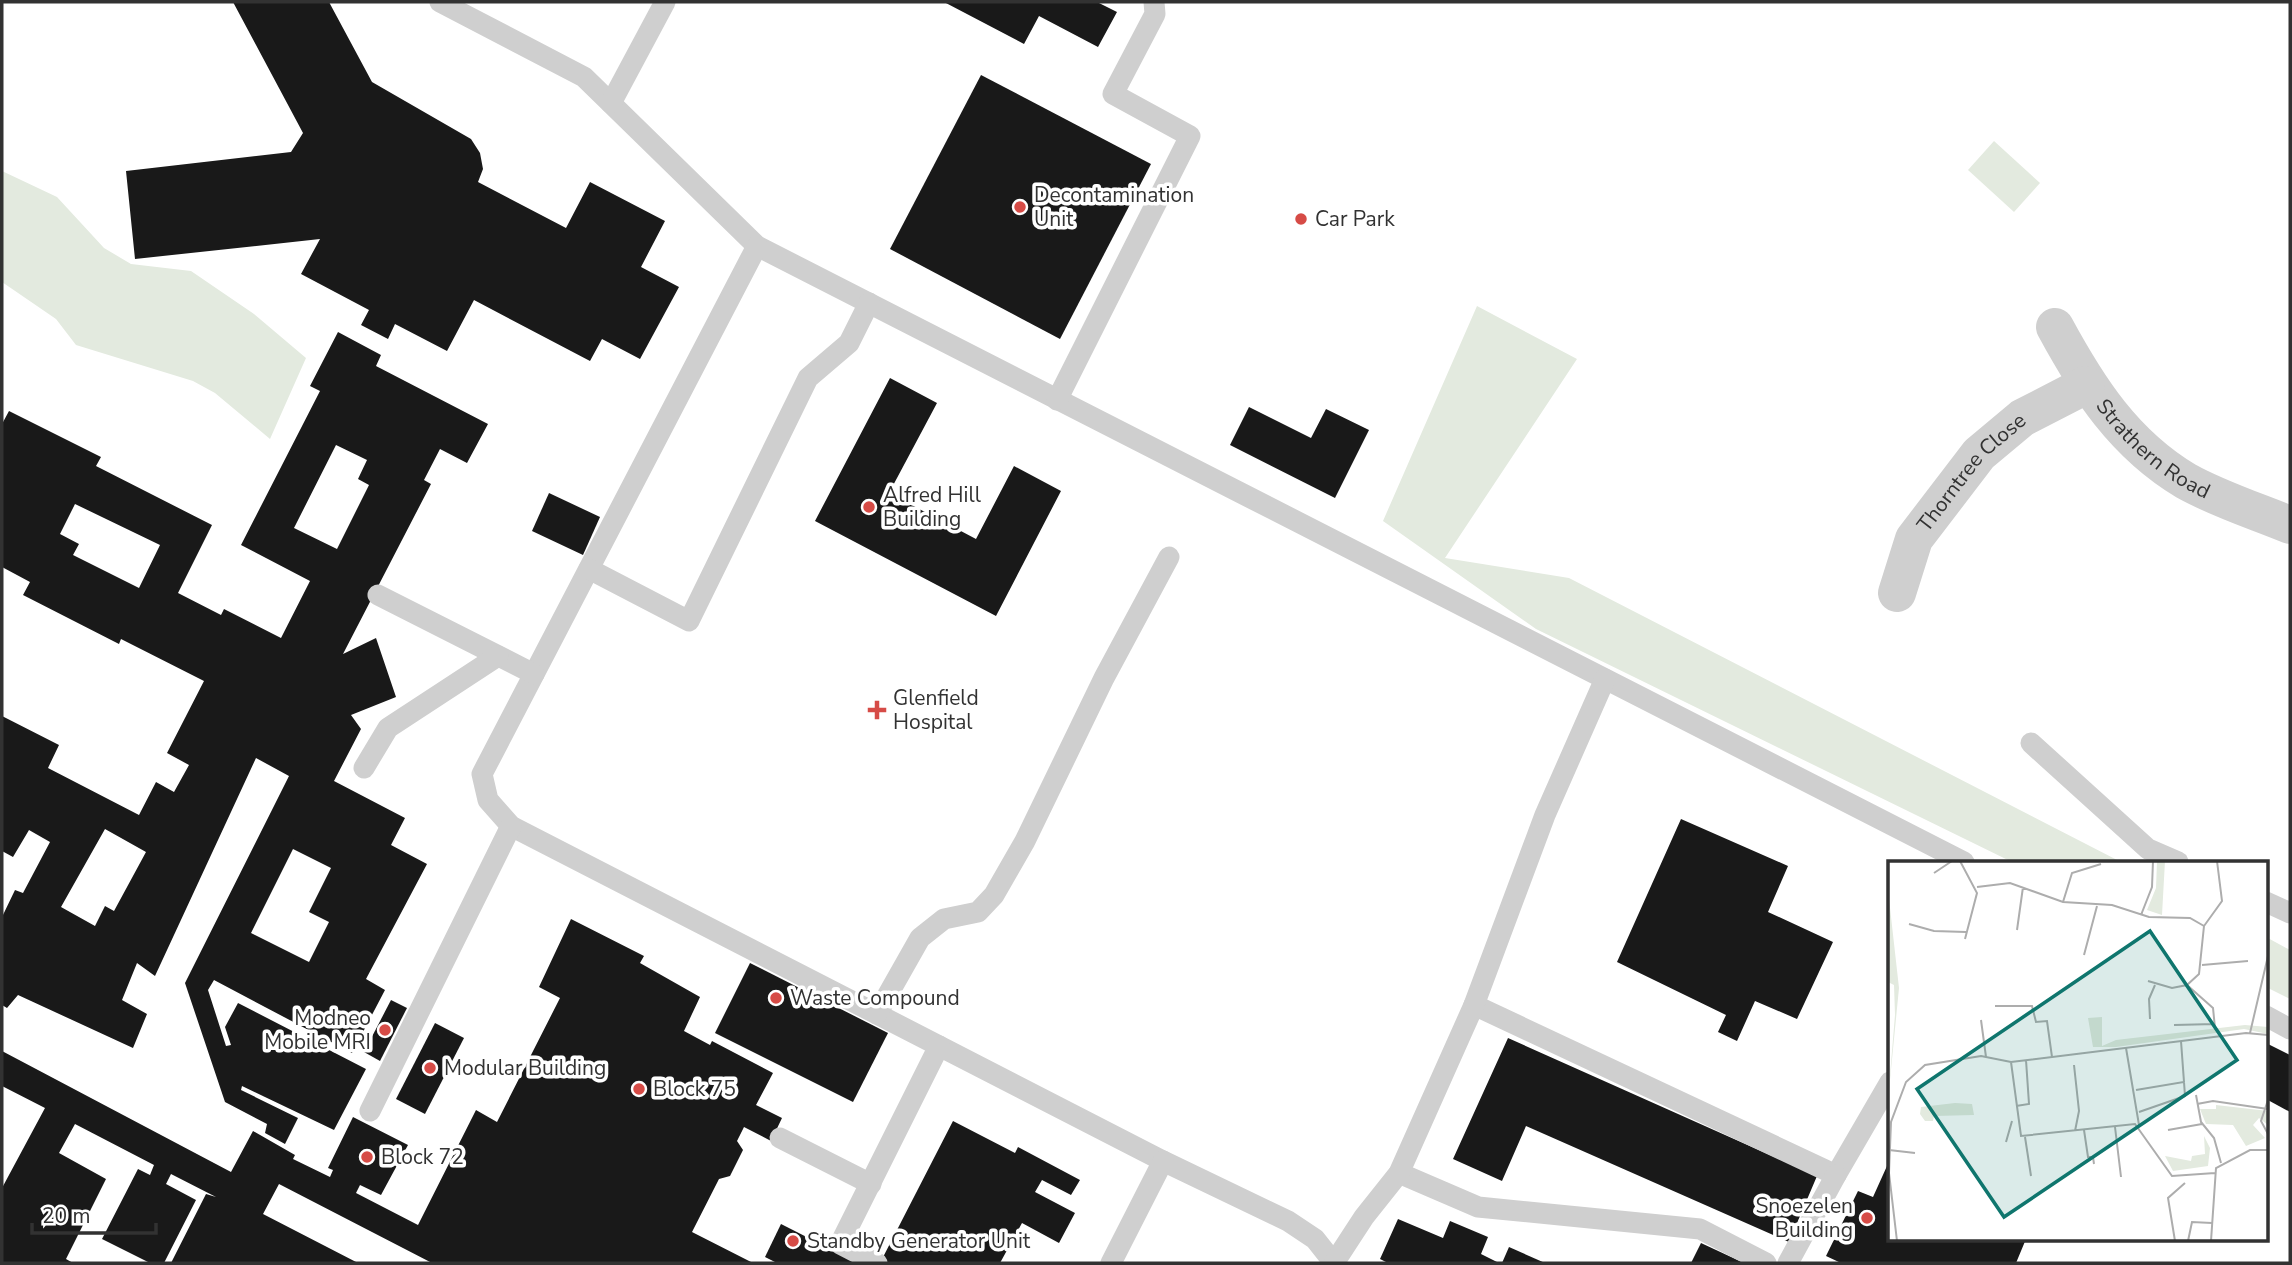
<svg xmlns="http://www.w3.org/2000/svg" width="2292" height="1265" font-family="'Nunito Sans',sans-serif">
	<style>
		.green { fill: #e3eadf }
		.building { fill: #191919; fill-rule: evenodd }
		.lines { fill: none; stroke-linecap: round; stroke-linejoin: round }
		.service { stroke: #cfcfcf; stroke-width: 21 }
		.minor { stroke: #cfcfcf; stroke-width: 38 }
		.poi-dot { fill: #d64b46; stroke: #fff; stroke-width: 2.5 }
		.labels { text-anchor: middle; dominant-baseline: central; stroke-width: 7; stroke-linejoin: round; paint-order: stroke }
		.poi-label { font-size: 21px; fill: #323232; stroke: #fff; text-anchor: start }
		.street-label { font-size: 21px; fill: #323232; stroke: #fff }
		.inset-road { fill: none; stroke: #adadad; stroke-width: 2 }
		.view { fill: #0f766e; fill-opacity: 0.15; stroke: #0f766e; stroke-width: 3.5 }
		.inset-edge { fill: none; stroke: #323232; stroke-width: 3.5 }
	</style>
	<rect width="100%" height="100%" fill="#fff"/>
	<!-- green -->
	<g class="green">
		<polygon points="1994,141 2040,183 2014,212 1968,170"/>
		<polygon points="2,171 57,197 104,248 131,264 191,271 254,314 306,358 270,439 215,393 193,381 76,345 56,319 2,282"/>
		<polygon points="1477,306 1577,359 1445,558 1569,578 2121,862 2012,862 1536,629 1383,521"/>
		<polygon points="2266,937 2290,950 2290,999 2266,987"/>
	</g>
	<!-- building -->
	<g class="building">
		<polygon points="233,2 329,2 372,82 471,139 480,153 483,169 478,182 566,228 590,182 665,221 641,267 679,287 640,359 602,339 590,361 474,300 447,351 395,324 388,339 361,325 369,310 301,274 320,239 135,259 126,171 291,152 303,133"/>
		<polygon points="944,2 1097,2 1117,12 1098,47 1039,16 1024,44"/>
		<polygon points="981,75 1151,164 1060,339 890,249"/>
		<path d="M 338,332 L 381,355 L 376,366 L 488,424 L 467,463 L 440,449 L 424,480 L 431,484 L 343,654 L 376,638 L 396,697 L 351,715 L 361,729 L 334,781 L 405,818 L 391,845 L 427,864 L 366,979 L 385,990 L 352,1053 L 214,980 L 208,990 L 226,1046 L 231,1045 L 225,1027 L 238,1003 L 366,1069 L 334,1130 L 242,1086 L 241,1090 L 298,1118 L 285,1144 L 265,1133 L 267,1124 L 225,1102 L 185,983 L 289,776 L 256,758 L 155,976 L 137,963 L 122,1000 L 147,1014 L 133,1048 L 18,995 L 7,1008 L 2,1005 L 2,917 L 15,890 L 23,893 L 50,842 L 29,830 L 13,857 L 2,851 L 2,716 L 59,745 L 48,768 L 139,815 L 156,782 L 174,792 L 189,765 L 167,753 L 204,681 L 121,639 L 119,644 L 23,595 L 30,582 L 2,567 L 2,424 L 9,411 L 101,457 L 96,466 L 212,525 L 178,593 L 221,615 L 224,609 L 281,638 L 310,581 L 241,545 L 320,391 L 310,386 ZM 336,445 L 367,460 L 358,479 L 369,485 L 337,549 L 294,528 ZM 75,504 L 160,545 L 139,588 L 73,555 L 79,544 L 60,534 ZM 105,829 L 146,852 L 114,911 L 105,906 L 95,926 L 61,907 ZM 293,849 L 331,868 L 309,912 L 329,922 L 309,962 L 251,933 Z"/>
		<polygon points="890,378 937,403 889,493 976,539 1014,466 1061,491 996,616 815,521"/>
		<polygon points="1249,407 1311,438 1326,409 1369,430 1335,498 1230,445"/>
		<polygon points="549,493 600,517 583,555 532,531"/>
		<polygon points="1681,819 1788,866 1768,912 1833,942 1797,1019 1755,1001 1737,1041 1718,1032 1726,1015 1617,962"/>
		<polygon points="571,919 644,956 640,963 700,997 684,1031 710,1045 712,1041 773,1073 756,1105 782,1118 771,1141 744,1127 737,1141 743,1150 730,1176 719,1179 692,1232 753,1263 432,1263 279,1184 263,1214 358,1263 171,1263 206,1194 216,1197 171,1174 166,1184 196,1200 164,1263 150,1263 102,1239 138,1169 150,1175 154,1165 75,1124 59,1153 106,1179 66,1259 73,1263 2,1263 2,1188 45,1108 2,1086 2,1051 231,1172 253,1131 295,1155 293,1159 330,1177 333,1170 328,1168 353,1117 408,1145 381,1195 360,1185 356,1193 418,1225 476,1110 497,1122 560,998 539,987"/>
		<polygon points="750,963 888,1033 853,1102 715,1033"/>
		<polygon points="391,1000 407,1008 380,1061 364,1052"/>
		<polygon points="435,1023 464,1038 425,1114 396,1099"/>
		<polygon points="1508,1038 1817,1176 1789,1242 1526,1126 1502,1181 1453,1159"/>
		<polygon points="2266,1043 2290,1055 2290,1112 2266,1099"/>
		<polygon points="953,1121 1015,1153 1018,1147 1080,1180 1071,1195 1042,1180 1035,1192 1075,1213 1059,1243 1022,1223 1000,1263 880,1263"/>
		<polygon points="1887,1166 1890,1239 2026,1239 2016,1263 1841,1263 1826,1256 1858,1191 1873,1197"/>
		<polygon points="1398,1219 1443,1238 1450,1221 1488,1237 1481,1254 1499,1263 1388,1263 1380,1259"/>
		<polygon points="781,1224 858,1263 777,1263 765,1257"/>
		<polygon points="1701,1243 1744,1263 1691,1263"/>
		<polygon points="1509,1247 1545,1263 1502,1263"/>
	</g>
	<g class="lines">
		<!-- service -->
		<g class="service">
			<polyline points="440,2 584,77 757,246 1964,862"/>
			<polyline points="611,103 665,2"/>
			<polyline points="757,246 482,774 488,800 511,826 1163,1161 1288,1221 1315,1239 1334,1263"/>
			<polyline points="1057,400 1190,136 1113,94 1155,14 1154,2"/>
			<polyline points="589,569 689,621 808,378 849,343 869,303"/>
			<polyline points="378,595 534,674"/>
			<polyline points="2031,743 2148,849 2178,862"/>
			<polyline points="364,768 388,728 498,656"/>
			<polyline points="2266,902 2290,913"/>
			<polyline points="1474,1005 1836,1175 1890,1082"/>
			<polyline points="877,1014 920,938 944,919 978,912 994,895 1025,841 1104,678 1169,557"/>
			<polyline points="2266,1016 2290,1029"/>
			<polyline points="370,1111 511,826"/>
			<polyline points="780,1138 871,1184"/>
			<polyline points="1399,1173 1478,1207 1700,1229 1766,1263"/>
			<polyline points="877,1263 840,1244 939,1046"/>
			<polyline points="1111,1263 1163,1161"/>
			<polyline points="1334,1263 1364,1217 1399,1173 1474,1005 1545,815 1605,679"/>
			<polyline points="1788,1263 1836,1175"/>
		</g>
		<!-- minor -->
		<g class="minor">
			<path id="s1" d="M 2055,327 C 2088,388 2124,444 2186,481 C 2218,499 2256,511 2290,525"/>
			<path id="s2" d="M 1897,593 L 1914,539 L 1979,454 L 2022,418 L 2086,385"/>
		</g>
	</g>
	<!-- markers -->
	<g class="poi-dot">
		<circle cx="1020" cy="207" r="7"/>
		<circle cx="1301" cy="219" r="7"/>
		<circle cx="869" cy="507" r="7"/>
		<path d="M873.5 699.5h7v7h7v7h-7v7h-7v-7h-7v-7h7z"/>
		<circle cx="776" cy="998" r="7"/>
		<circle cx="385" cy="1030" r="7"/>
		<circle cx="430" cy="1068" r="7"/>
		<circle cx="639" cy="1089" r="7"/>
		<circle cx="367" cy="1157" r="7"/>
		<circle cx="1867" cy="1218" r="7"/>
		<circle cx="793" cy="1241" r="7"/>
	</g>
	<g class="labels">
		<!-- poi labels -->
		<g class="poi-label">
			<text x="1034" y="195">Decontamination<tspan x="1034" dy="24">Unit</tspan></text>
			<text x="1315" y="219">Car Park</text>
			<text x="883" y="495">Alfred Hill<tspan x="883" dy="24">Building</tspan></text>
			<text x="893" y="698">Glenfield<tspan x="893" dy="24">Hospital</tspan></text>
			<text x="790" y="998">Waste Compound</text>
			<text x="371" y="1018" text-anchor="end">Modneo<tspan x="371" dy="24">Mobile MRI</tspan></text>
			<text x="444" y="1068">Modular Building</text>
			<text x="653" y="1089">Block 75</text>
			<text x="381" y="1157">Block 72</text>
			<text x="1853" y="1206" text-anchor="end">Snoezelen<tspan x="1853" dy="24">Building</tspan></text>
			<text x="807" y="1241">Standby Generator Unit</text>
		</g>
		<!-- street labels -->
		<g class="street-label">
			<text stroke="none"><textPath href="#s1" startOffset="159">Strathern Road</textPath></text>
			<text stroke="none"><textPath href="#s2" startOffset="145">Thorntree Close</textPath></text>
		</g>
	</g>
	<!-- overview -->
	<g transform="translate(1888 861)">
		<rect width="380" height="380" fill="#fff"/>
		<path d="M 269,0 L 277,0 L 274,54 L 259,49 L 268,27 ZM 0,29 L 11,127 L 0,239 L 7,154 L 6,124 L 0,121 ZM 214,156 L 214,185 L 228,179 L 357,164 L 380,166 L 380,173 L 356,168 L 228,186 L 205,186 L 200,157 ZM 67,242 L 84,243 L 86,254 L 46,255 L 45,260 L 37,260 L 32,253 L 33,246 ZM 328,244 L 380,250 L 380,264 L 371,257 L 365,264 L 377,277 L 358,285 L 345,264 L 318,263 L 312,248 L 328,248 ZM 316,275 L 322,287 L 320,305 L 285,310 L 277,295 L 303,300 L 304,295 L 317,293 Z" fill="#e3eadf"/>
		<path class="inset-road" d="M 72,0 L 89,32 L 77,78M 46,12 L 64,0M 89,26 L 122,22 L 175,41 L 224,44 L 261,56 L 302,57 L 316,65M 175,41 L 184,12 L 213,3M 253,54 L 264,26 L 265,0M 21,63 L 46,70 L 78,71M 129,69 L 135,26M 196,94 L 209,45M 314,104 L 360,100M 260,120 L 284,127 L 299,124 L 311,113 L 316,65 L 334,40 L 329,0M 299,124 L 325,147 L 327,167M 107,145 L 144,145 L 148,161 L 159,160 L 164,196M 262,158 L 261,138 L 267,124M 93,159 L 98,196M 286,164 L 327,163M 362,172 L 380,95M 238,187 L 251,264M 123,201 L 133,275 L 247,263 L 284,315 L 327,312M 186,204 L 191,250 L 187,270M 248,229 L 296,221 L 293,180M 308,234 L 313,261 L 326,277 L 333,302M 380,239 L 373,260 L 380,273M 309,243 L 325,240 L 380,248M 128,245 L 141,243 L 138,199M 251,251 L 297,235 L 296,221M 227,266 L 233,316M 196,269 L 200,296 L 205,296 L 206,303M 280,269 L 314,263M 137,276 L 143,315M 118,281 L 124,260M 1,289 L 27,292M 9,380 L 1,312 L 3,261 L 18,221 L 37,204 L 93,195 L 123,201 L 358,172 L 380,174M 287,380 L 280,337 L 297,322M 300,380 L 304,361 L 324,362M 323,380 L 328,307 L 362,289 L 380,289"/>
		<path class="view" d="M 262,70 L 349,199 L 116,356 L 29,228 Z"/>
		<rect width="380" height="380" class="inset-edge"/>
	</g>
	<!-- border -->
	<rect width="2292" height="1265" fill="none" stroke="#323232" stroke-width="7"/>
	<!-- scale -->
	<path d="M32 1223v10h124v-10" fill="none" stroke="#323232" stroke-width="3.5"/>
	<text x="42" y="1223" font-size="21" fill="#323232" stroke="#ffffff" stroke-width="5" paint-order="stroke">20 m</text>
</svg>
